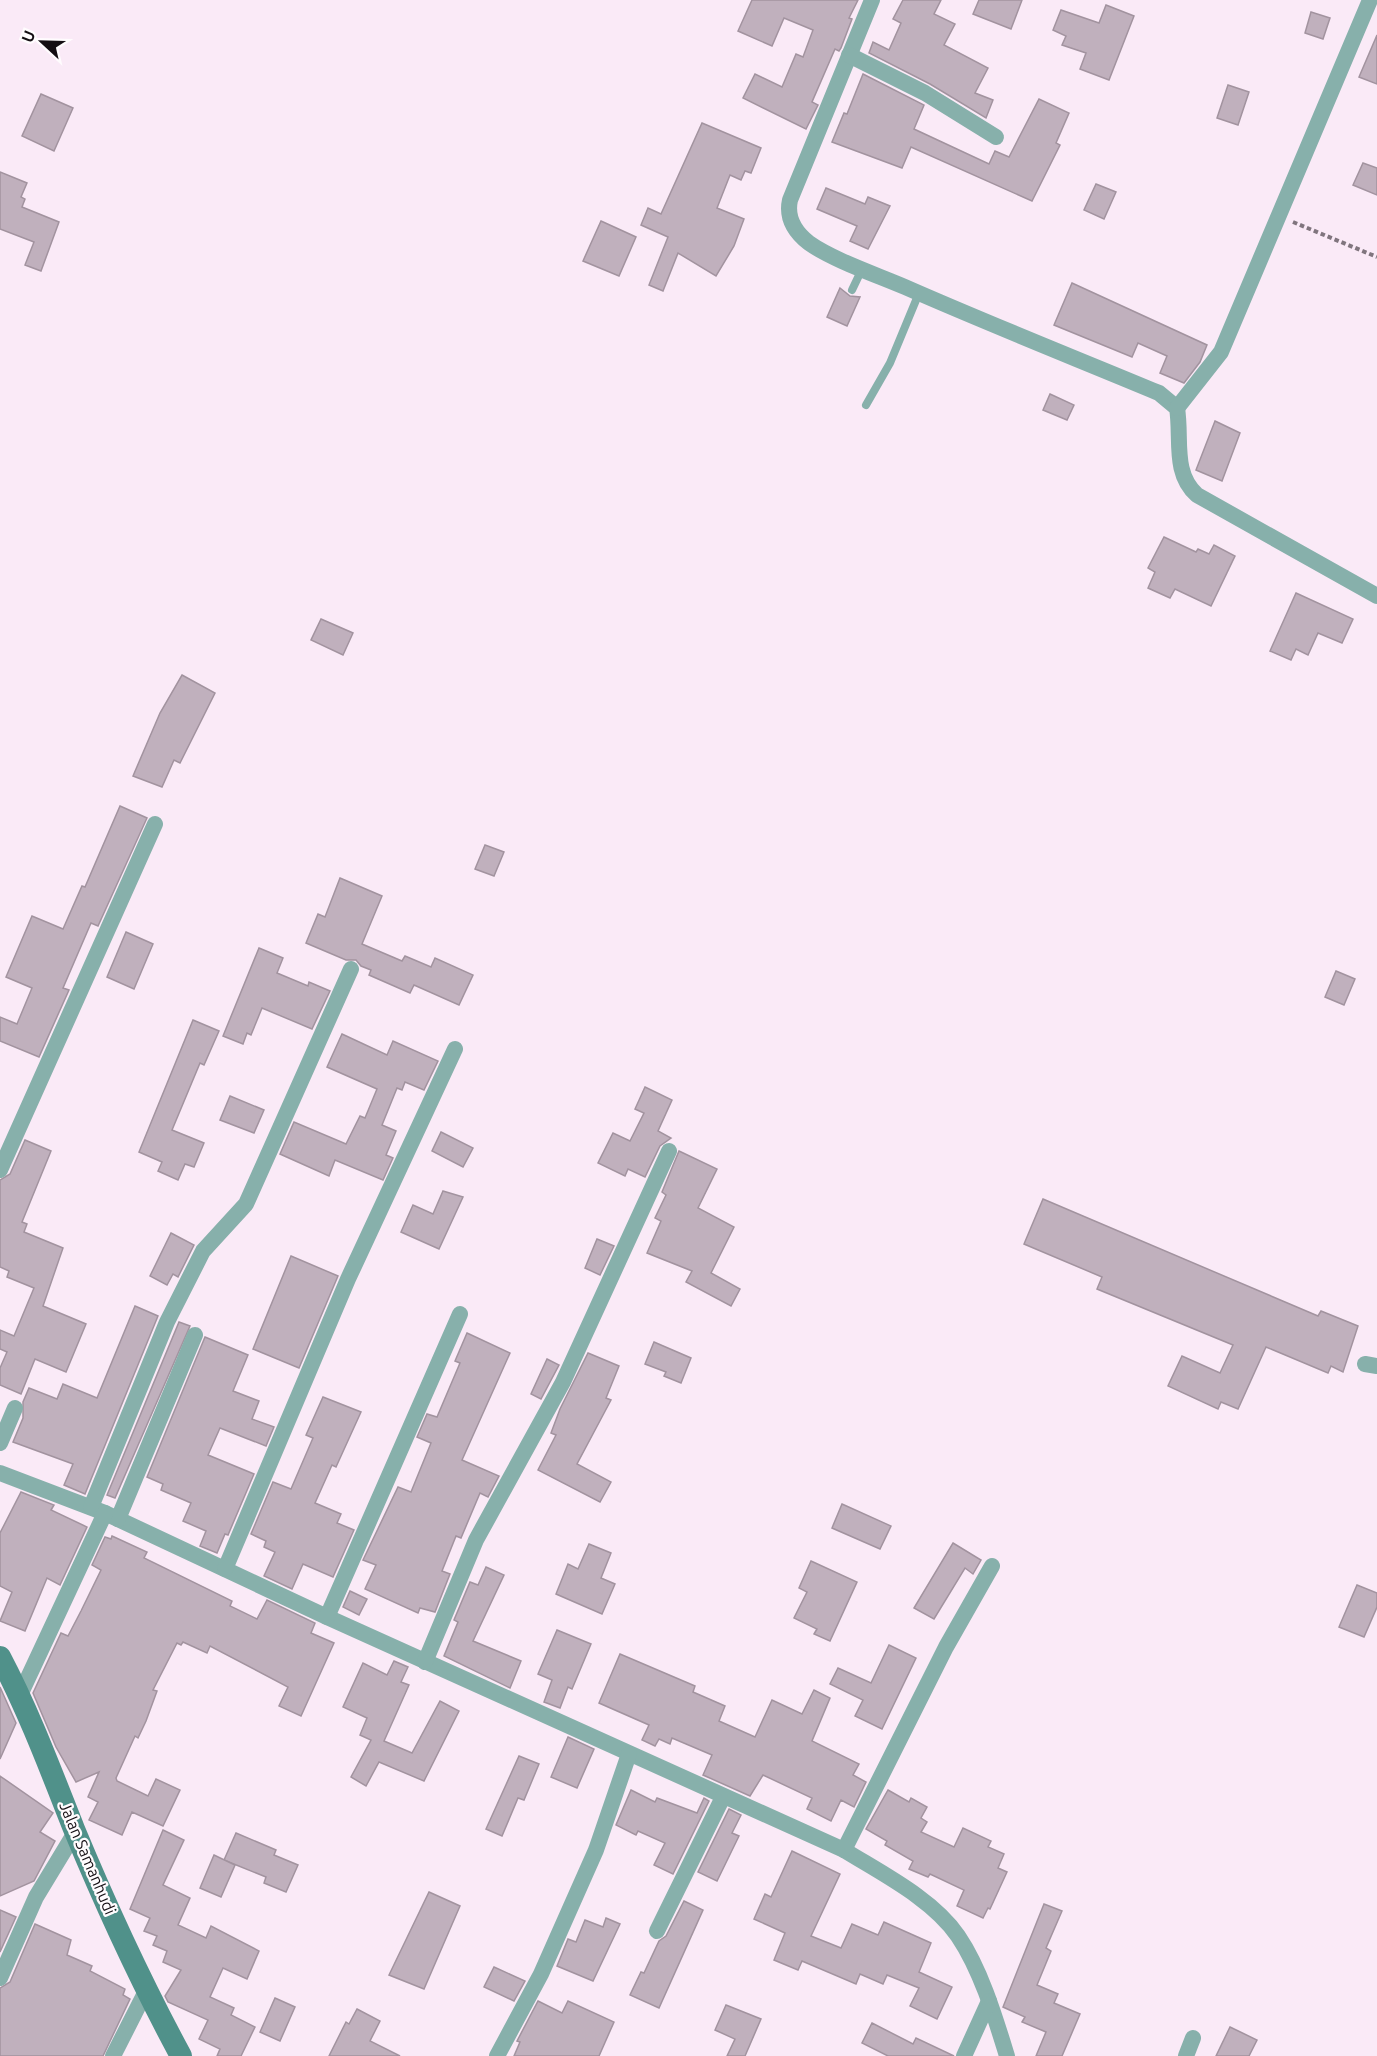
<svg xmlns="http://www.w3.org/2000/svg" width="1377" height="2056" font-family="Ubuntu,sans-serif">
	<style>
		.building { fill: #c0b0bd; stroke: #a2939f; stroke-width: 1.5 }
		.lines { fill: none; stroke-linecap: round; stroke-linejoin: round }
		.path { stroke: #80757e; stroke-width: 4; stroke-dasharray: 4.5 3; stroke-linecap: butt }
		.lane { stroke: #87b0ab; stroke-width: 8 }
		.street { stroke: #87b0ab; stroke-width: 16 }
		.secondary { stroke: #50918a; stroke-width: 22 }
		.labels { text-anchor: middle; dominant-baseline: central; stroke-width: 4.5; stroke-linejoin: round; paint-order: stroke }
		.street-label { font-size: 16px; fill: #140e13; stroke: #fffcfe }
	</style>
	<rect width="100%" height="100%" fill="#faeaf7"/>
	<!-- building -->
	<g class="building">
		<polygon points="752,0 858,0 849,18 852,19 841,48 839,51 835,49 812,102 818,105 806,129 743,98 755,74 782,87 796,54 803,57 813,30 784,18 772,46 738,31"/>
		<polygon points="903,0 941,0 934,14 955,24 944,45 988,68 975,93 993,100 986,118 930,84 869,53 873,42 889,50 901,23 893,19"/>
		<polygon points="979,0 1022,0 1011,29 973,14"/>
		<polygon points="1106,5 1134,16 1109,80 1080,69 1086,53 1062,45 1066,36 1053,30 1061,10 1099,23"/>
		<polygon points="1311,12 1330,18 1323,39 1305,33"/>
		<polygon points="1377,35 1377,84 1359,77"/>
		<polygon points="863,74 924,105 914,129 989,164 995,151 1009,157 1039,99 1069,113 1056,143 1060,145 1032,201 911,147 902,168 832,142 844,113 847,114"/>
		<polygon points="1228,85 1249,92 1238,125 1217,118"/>
		<polygon points="41,94 73,108 54,151 22,136"/>
		<polygon points="702,123 761,148 751,173 745,171 741,180 730,175 717,208 744,219 734,246 716,276 678,253 663,291 649,285 668,237 641,225 648,208 661,214"/>
		<polygon points="1363,163 1377,168 1377,195 1353,185"/>
		<polygon points="0,172 27,183 21,197 25,199 22,207 59,222 41,271 25,265 34,242 0,229"/>
		<polygon points="1096,184 1116,192 1104,219 1084,210"/>
		<polygon points="826,188 865,204 868,197 890,206 868,249 850,241 857,226 817,209"/>
		<polygon points="601,221 636,237 619,276 583,261"/>
		<polygon points="1072,283 1207,345 1200,362 1184,383 1160,373 1167,356 1138,343 1132,357 1054,325"/>
		<polygon points="840,288 850,296 860,297 847,326 827,317"/>
		<polygon points="1050,394 1074,405 1067,420 1043,410"/>
		<polygon points="1215,421 1240,433 1222,481 1196,470"/>
		<polygon points="1164,537 1196,552 1198,549 1209,554 1214,545 1235,556 1211,606 1175,589 1170,598 1148,588 1155,572 1148,568"/>
		<polygon points="1296,593 1353,619 1342,643 1318,633 1308,655 1296,649 1291,660 1270,651"/>
		<polygon points="321,619 353,633 343,655 311,640"/>
		<polygon points="182,675 215,693 180,763 174,760 162,787 133,776 160,713"/>
		<polygon points="120,806 147,818 98,926 91,923 63,988 69,990 39,1057 0,1041 0,1017 17,1024 32,988 6,977 32,916 63,929 82,886 85,887"/>
		<polygon points="485,845 504,852 494,876 475,869"/>
		<polygon points="340,878 382,896 362,944 402,961 405,956 431,967 435,958 473,975 459,1005 414,985 410,993 369,975 371,970 361,966 356,960 346,960 306,943 318,914 325,917"/>
		<polygon points="126,932 153,944 134,989 107,977"/>
		<polygon points="259,948 283,958 277,973 308,986 309,982 330,991 312,1029 262,1008 251,1035 247,1033 243,1044 223,1036"/>
		<polygon points="1336,971 1355,979 1344,1005 1325,997"/>
		<polygon points="193,1020 219,1031 204,1065 200,1063 172,1130 204,1143 194,1167 185,1164 178,1180 158,1171 162,1162 139,1152"/>
		<polygon points="342,1034 387,1055 393,1041 438,1061 424,1090 405,1082 402,1090 397,1088 382,1125 396,1131 386,1155 393,1158 383,1180 335,1160 329,1176 280,1154 294,1122 346,1144 360,1116 365,1118 377,1089 327,1067"/>
		<polygon points="645,1087 672,1100 658,1131 671,1138 660,1146 645,1177 628,1169 625,1176 598,1163 613,1133 630,1141 644,1113 635,1109"/>
		<polygon points="230,1096 264,1110 254,1133 220,1120"/>
		<polygon points="441,1132 473,1148 463,1167 432,1151"/>
		<polygon points="25,1140 51,1151 22,1222 27,1224 24,1232 63,1248 43,1306 86,1324 66,1372 35,1359 21,1394 0,1385 0,1368 7,1352 0,1349 0,1330 14,1336 34,1288 7,1277 9,1271 0,1267 0,1180 10,1174"/>
		<polygon points="679,1151 717,1169 698,1208 734,1227 711,1273 740,1289 731,1306 686,1282 692,1271 647,1253 661,1221 655,1218 666,1195 662,1192"/>
		<polygon points="443,1191 463,1197 439,1249 401,1232 413,1205 433,1214"/>
		<polygon points="1043,1199 1318,1316 1321,1311 1358,1326 1343,1372 1331,1366 1328,1373 1266,1347 1238,1409 1221,1402 1218,1409 1168,1386 1182,1356 1220,1373 1233,1345 1097,1289 1102,1277 1024,1244"/>
		<polygon points="171,1233 194,1245 178,1277 173,1274 167,1285 150,1276"/>
		<polygon points="597,1239 614,1246 600,1275 585,1268"/>
		<polygon points="291,1256 338,1276 299,1368 253,1349"/>
		<polygon points="135,1306 158,1316 85,1494 64,1485 73,1464 13,1442 23,1418 23,1402 29,1388 57,1399 63,1384 97,1398"/>
		<polygon points="179,1322 190,1326 115,1498 107,1495"/>
		<polygon points="467,1333 510,1353 462,1460 499,1476 488,1497 480,1493 461,1538 456,1536 442,1571 450,1574 435,1612 420,1608 418,1613 365,1589 376,1565 363,1560 398,1487 411,1492 431,1443 417,1437 427,1414 437,1417 460,1363 455,1361"/>
		<polygon points="205,1337 248,1355 233,1391 259,1401 252,1419 274,1427 266,1446 220,1428 208,1455 254,1474 228,1535 225,1534 217,1553 200,1546 206,1531 183,1521 191,1503 161,1490 163,1484 147,1477"/>
		<polygon points="654,1342 691,1358 681,1383 664,1376 666,1372 645,1364"/>
		<polygon points="588,1353 619,1366 606,1398 611,1400 577,1464 611,1482 600,1502 538,1470 556,1435 551,1433 560,1409"/>
		<polygon points="547,1359 559,1365 541,1399 531,1394"/>
		<polygon points="323,1397 361,1412 336,1467 332,1465 315,1503 341,1514 337,1523 354,1530 333,1577 303,1564 292,1589 264,1576 275,1552 264,1547 266,1541 251,1534 273,1482 291,1489 313,1438 306,1435"/>
		<polygon points="21,1492 54,1505 51,1510 87,1527 60,1585 47,1578 25,1631 0,1621 12,1592 0,1586 0,1533"/>
		<polygon points="842,1504 891,1526 880,1549 832,1528"/>
		<polygon points="112,1536 147,1552 144,1558 232,1601 230,1606 257,1619 267,1600 315,1623 311,1633 334,1643 301,1716 279,1706 288,1687 210,1646 207,1653 183,1642 181,1645 177,1643 153,1690 157,1691 146,1721 138,1738 135,1736 116,1778 117,1781 148,1796 156,1779 180,1790 163,1826 132,1812 122,1835 89,1820 98,1802 88,1797 99,1772 76,1782 56,1747 33,1693 61,1633 68,1636 81,1611 101,1570 92,1565 105,1537 111,1539"/>
		<polygon points="953,1543 981,1560 973,1574 965,1568 934,1619 914,1608"/>
		<polygon points="589,1544 611,1553 601,1578 615,1584 602,1614 556,1594 568,1564 578,1569"/>
		<polygon points="811,1561 857,1582 830,1641 814,1634 817,1629 794,1618 807,1592 799,1588"/>
		<polygon points="486,1567 504,1575 473,1641 521,1661 510,1688 444,1656 458,1622 454,1620 470,1582 478,1585"/>
		<polygon points="1357,1585 1377,1593 1377,1607 1364,1637 1339,1627"/>
		<polygon points="350,1591 367,1599 359,1615 343,1607"/>
		<polygon points="557,1630 591,1644 572,1689 568,1687 560,1708 544,1702 552,1680 538,1674"/>
		<polygon points="889,1645 916,1658 882,1729 855,1716 863,1700 830,1684 838,1668 871,1683"/>
		<polygon points="620,1654 695,1686 693,1692 725,1706 719,1721 755,1737 772,1700 802,1714 814,1690 830,1698 812,1741 859,1764 853,1775 866,1782 854,1807 841,1800 831,1821 807,1809 812,1798 763,1775 750,1796 703,1775 712,1755 672,1738 670,1744 659,1739 655,1746 642,1740 649,1725 599,1703"/>
		<polygon points="394,1661 408,1667 401,1682 409,1685 384,1741 412,1753 440,1701 459,1711 424,1781 379,1762 366,1786 351,1777 371,1740 360,1735 367,1718 343,1707 363,1663 387,1675"/>
		<polygon points="0,1687 16,1723 0,1759"/>
		<polygon points="568,1737 594,1749 577,1788 551,1777"/>
		<polygon points="519,1756 539,1764 524,1800 518,1798 502,1836 486,1829"/>
		<polygon points="0,1776 53,1813 40,1832 55,1841 34,1881 0,1896"/>
		<polygon points="631,1790 655,1802 657,1798 697,1813 704,1798 709,1801 673,1874 654,1865 665,1843 638,1831 636,1835 616,1825"/>
		<polygon points="888,1790 909,1802 911,1798 927,1807 921,1818 927,1822 921,1832 954,1847 963,1828 991,1841 988,1847 1004,1854 998,1868 1007,1872 990,1909 988,1908 983,1918 957,1906 964,1890 930,1874 928,1877 909,1869 913,1861 885,1845 887,1841 866,1829"/>
		<polygon points="729,1809 741,1815 732,1833 739,1836 717,1881 698,1872"/>
		<polygon points="163,1830 184,1840 163,1885 190,1898 178,1925 206,1938 211,1926 259,1951 247,1979 223,1968 210,1997 234,2008 231,2015 255,2027 241,2056 217,2056 220,2049 199,2039 208,2020 168,2002 165,1996 181,1970 163,1962 167,1951 153,1945 157,1936 144,1931 150,1918 130,1909"/>
		<polygon points="236,1833 276,1850 274,1855 298,1865 286,1892 264,1883 266,1877 224,1860"/>
		<polygon points="792,1851 840,1874 811,1936 841,1948 852,1924 878,1935 884,1922 931,1943 919,1972 952,1987 937,2019 910,2006 919,1988 887,1975 883,1984 860,1974 856,1984 802,1961 798,1970 774,1960 785,1933 754,1919 765,1894 771,1897"/>
		<polygon points="214,1855 235,1865 221,1897 200,1888"/>
		<polygon points="429,1892 460,1906 424,1989 389,1975"/>
		<polygon points="684,1901 703,1910 659,2008 630,1995 641,1972 644,1973 659,1941 666,1936"/>
		<polygon points="1044,1904 1062,1911 1046,1948 1051,1951 1037,1985 1058,1994 1054,2003 1080,2014 1062,2056 1036,2056 1046,2032 1022,2022 1025,2017 1003,2007"/>
		<polygon points="0,1910 16,1917 0,1952"/>
		<polygon points="606,1918 620,1924 593,1981 557,1966 568,1939 576,1942 585,1920 603,1927"/>
		<polygon points="35,1924 71,1940 67,1955 92,1966 90,1971 125,1989 123,1995 130,1999 103,2056 0,2056 0,1988 10,1982"/>
		<polygon points="494,1967 525,1981 514,2001 484,1987"/>
		<polygon points="275,1998 295,2007 280,2041 260,2032"/>
		<polygon points="538,2001 562,2013 568,2001 614,2022 599,2056 514,2056 520,2042 517,2041"/>
		<polygon points="726,2005 761,2019 745,2056 727,2056 735,2039 715,2030"/>
		<polygon points="357,2009 380,2021 370,2041 400,2056 329,2056 346,2022 349,2024"/>
		<polygon points="872,2023 913,2044 916,2038 954,2056 888,2056 862,2043"/>
		<polygon points="1230,2027 1257,2040 1249,2056 1216,2056"/>
	</g>
	<g class="lines">
		<!-- path -->
		<polyline class="path" points="1293,222 1377,257"/>
		<!-- lane -->
		<g class="lane">
			<polyline points="852,290 862,269"/>
			<polyline points="866,405 890,363 919,293"/>
		</g>
		<!-- street -->
		<g class="street">
			<path d="M 872,0 L 790,200 C 786,218 795,232 809,243 C 833,260 877,275 905,287 C 989,324 1075,358 1159,393 L 1177,408 C 1182,438 1172,473 1197,495 L 1377,596"/>
			<polyline points="849,55 925,93 996,137"/>
			<polyline points="1177,408 1221,352 1370,0"/>
			<polyline points="0,1170 155,824"/>
			<polyline points="1365,1364 1377,1366"/>
			<polyline points="0,1443 15,1408"/>
			<path d="M 0,1473 L 105,1513 L 327,1617 L 844,1850 C 881,1873 933,1899 958,1936 C 981,1970 995,2017 1007,2056"/>
			<polyline points="91,1507 167,1322 203,1251 246,1204 351,969"/>
			<polyline points="118,1519 195,1335"/>
			<polyline points="225,1569 348,1279 455,1049"/>
			<polyline points="327,1617 460,1314"/>
			<polyline points="425,1662 476,1540 563,1382 669,1151"/>
			<polyline points="20,1695 105,1513"/>
			<polyline points="844,1850 946,1647 992,1566"/>
			<polyline points="657,1931 723,1797"/>
			<polyline points="0,1978 36,1897 76,1831"/>
			<polyline points="113,2056 146,1991"/>
			<polyline points="497,2056 541,1974 596,1850 629,1754"/>
			<polyline points="964,2056 989,2001"/>
			<polyline points="1186,2056 1193,2038"/>
		</g>
		<!-- secondary -->
		<path class="secondary" d="M 0,1657 C 29,1712 51,1771 74,1829 C 106,1906 141,1982 181,2056"/>
	</g>
	<g class="labels">
		<!-- street labels -->
		<g class="street-label">
			<text transform="translate(88 1858) rotate(67)">Jalan Samanhudi</text>
		</g>
	</g>
	<!-- north arrow -->
	<g transform="translate(42 42) rotate(292)" stroke="#fffcfe" stroke-width="4.5" paint-order="stroke">
	<path d="M0-4.5L10 22L0 15L-10 22Z" fill="#140e13"/>
	<text y="-9" font-size="16" font-weight="bold" text-anchor="middle" fill="#140e13">U</text>
	</g>
</svg>
